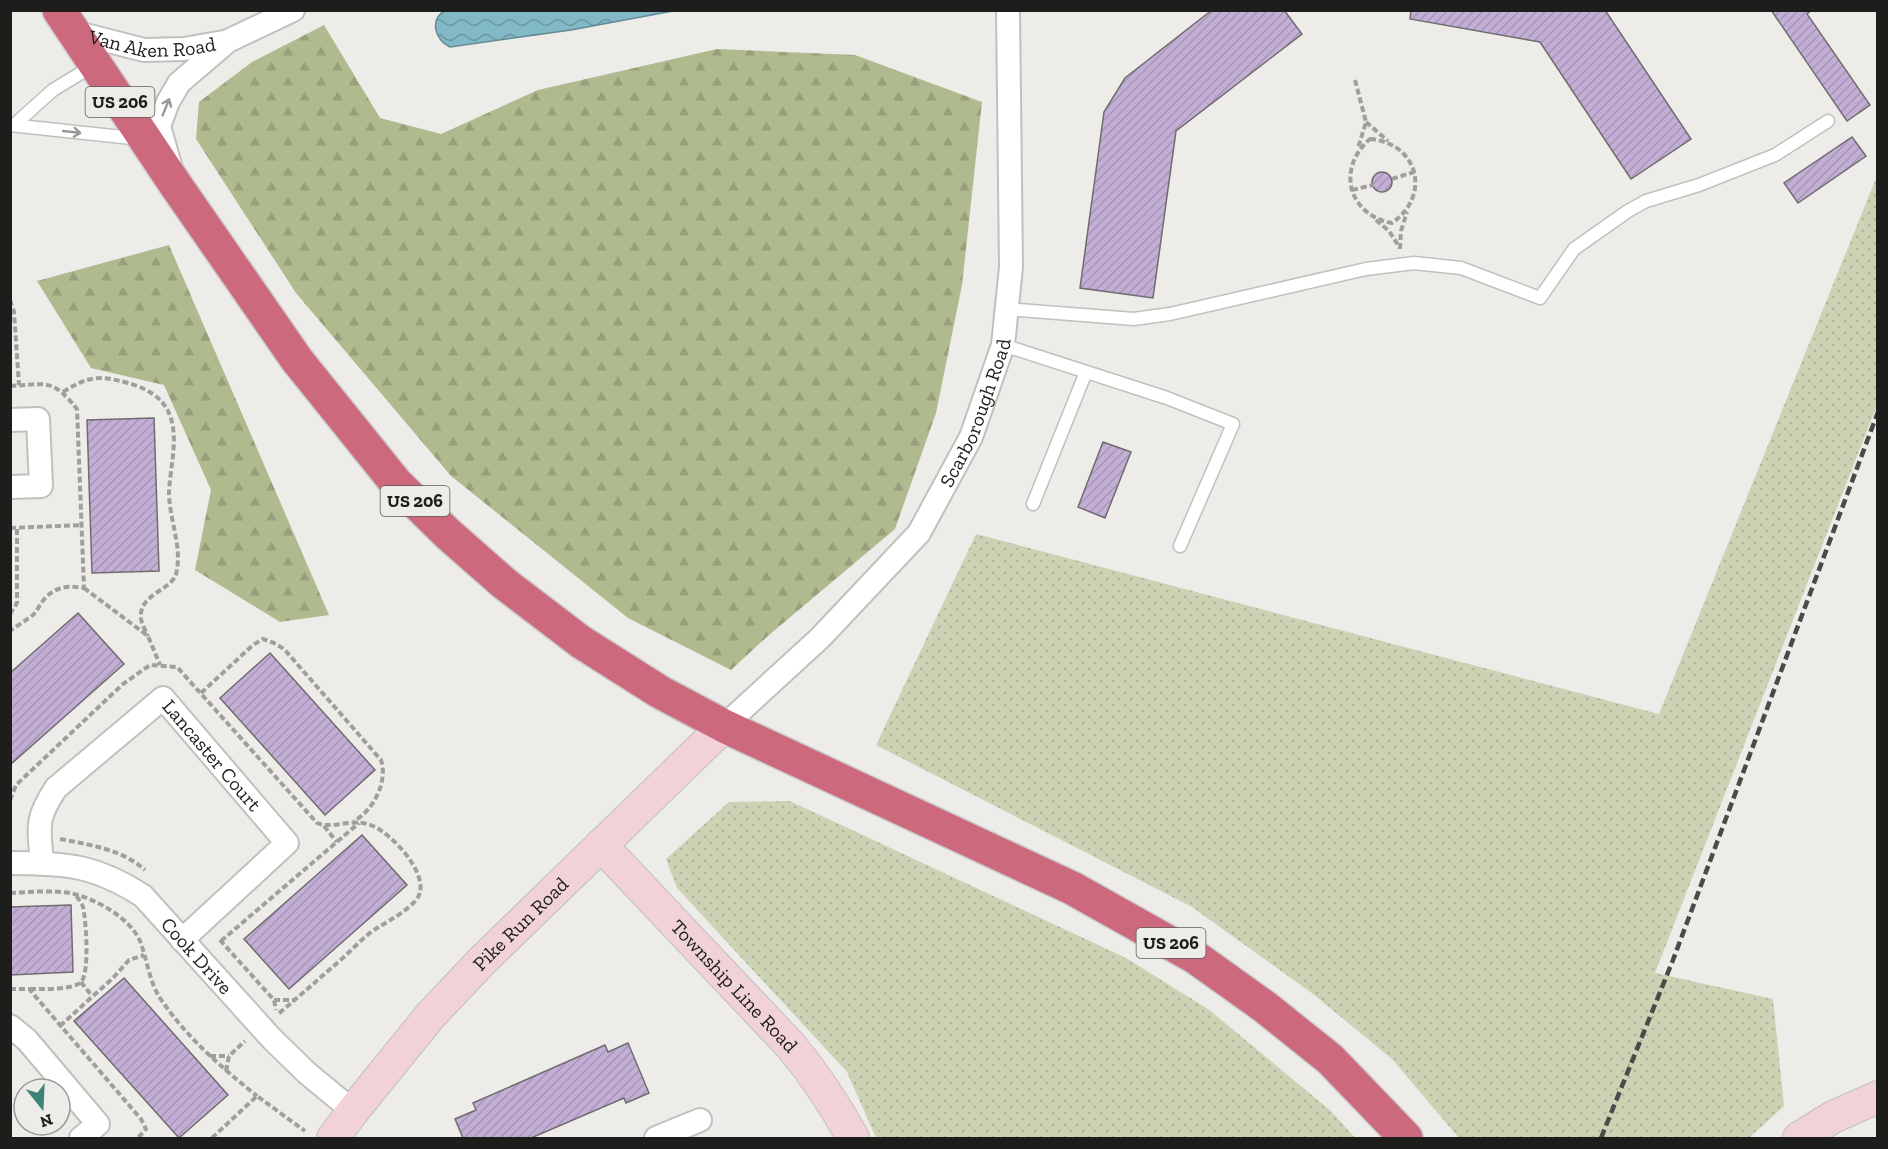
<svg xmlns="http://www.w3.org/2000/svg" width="1888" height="1149" font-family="'Zilla Slab',serif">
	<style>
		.grass { fill: url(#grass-dots) }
		.forest { fill: url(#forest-firs) }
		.water { fill: url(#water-waves); stroke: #648a94; stroke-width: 1.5 }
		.building { fill: url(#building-hatch); stroke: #6e6c6f; stroke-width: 1.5 }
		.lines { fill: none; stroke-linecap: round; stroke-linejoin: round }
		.lane-casing { stroke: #c1c0bd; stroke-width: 15 }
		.street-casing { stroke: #c1c0bd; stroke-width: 26 }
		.secondary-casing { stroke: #c1c0bd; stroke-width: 34 }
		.highway-casing { stroke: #c9c9c9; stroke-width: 36 }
		.path { stroke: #a09f9d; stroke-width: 4; stroke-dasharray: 6 3; stroke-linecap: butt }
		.lane { stroke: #fff; stroke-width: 12 }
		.street { stroke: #fff; stroke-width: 22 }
		.secondary { stroke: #f0d2d8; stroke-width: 32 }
		.highway { stroke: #cd697c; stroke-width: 33 }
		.rail { stroke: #4a4a49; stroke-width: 4.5; stroke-dasharray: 9 4.5; stroke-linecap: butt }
		.oneway { stroke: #999 }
		.labels { text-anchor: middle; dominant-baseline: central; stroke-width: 4.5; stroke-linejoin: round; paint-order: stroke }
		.shield { fill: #edece9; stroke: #5b5b5a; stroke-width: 1.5 }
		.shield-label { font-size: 18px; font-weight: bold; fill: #1d1d1c }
		.street-label { font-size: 20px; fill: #1d1d1c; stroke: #edece9 }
	</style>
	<defs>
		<pattern id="grass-dots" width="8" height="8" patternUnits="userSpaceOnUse" patternTransform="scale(1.5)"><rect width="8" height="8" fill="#cbd3b4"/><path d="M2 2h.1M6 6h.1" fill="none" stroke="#aeb59a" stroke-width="1.8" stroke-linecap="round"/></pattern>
		<pattern id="forest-firs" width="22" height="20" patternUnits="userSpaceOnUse" patternTransform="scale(1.5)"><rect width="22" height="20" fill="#b0ba8f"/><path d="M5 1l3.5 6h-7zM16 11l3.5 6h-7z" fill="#979f7b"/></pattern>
		<pattern id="water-waves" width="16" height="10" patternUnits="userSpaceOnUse" patternTransform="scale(1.5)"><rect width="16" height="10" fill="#82b9c7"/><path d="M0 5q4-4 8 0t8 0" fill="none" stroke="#6a96a1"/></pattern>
		<pattern id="building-hatch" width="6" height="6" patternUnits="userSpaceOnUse" patternTransform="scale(1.5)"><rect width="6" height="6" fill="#c3aed5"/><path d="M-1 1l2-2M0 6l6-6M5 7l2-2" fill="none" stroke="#a795b6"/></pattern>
	</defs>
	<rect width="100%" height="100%" fill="#edece9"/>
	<!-- grass -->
	<g class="grass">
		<polygon points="1877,176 1877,405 1655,973 1773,999 1784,1106 1749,1138 1459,1138 1392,1059 1313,994 1192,907 876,745 976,534 1659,714"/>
		<polygon points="790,801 1126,958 1208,1009 1331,1111 1355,1138 876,1138 847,1072 677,888 666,859 729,802"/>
	</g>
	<!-- forest -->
	<g class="forest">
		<polygon points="324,25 380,118 441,134 538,90 717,49 855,55 982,102 962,285 936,413 895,529 769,635 731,670 628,618 451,476 296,293 196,139 199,102 252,62"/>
		<polygon points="169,245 329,615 280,622 195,570 211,490 164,385 91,368 37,281"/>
	</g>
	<!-- water -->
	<path class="water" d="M 445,11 L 445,10 L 673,11 L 571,30 L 450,47 C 435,40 429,19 445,11 Z"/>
	<!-- building -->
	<g class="building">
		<polygon points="1212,10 1284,10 1302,34 1176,131 1153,298 1080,288 1104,112 1125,78"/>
		<polygon points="1411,10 1605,10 1691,139 1631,179 1540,42 1410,19"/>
		<polygon points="1771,10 1812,10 1807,14 1870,105 1847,121"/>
		<polygon points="1852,137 1866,156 1798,203 1784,183"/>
		<circle cx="1382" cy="182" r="10"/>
		<polygon points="154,418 159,571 92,573 87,420"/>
		<polygon points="1103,442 1131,452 1105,518 1078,507"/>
		<polygon points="78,613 124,664 10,765 10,673"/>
		<polygon points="270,653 375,770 325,815 220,698"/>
		<polygon points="362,835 407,885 289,989 244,939"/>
		<polygon points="71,905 73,972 10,975 10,907"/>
		<polygon points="124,978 228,1095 179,1138 74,1021"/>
		<polygon points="628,1043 649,1093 626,1103 624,1098 531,1138 463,1138 455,1119 476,1110 473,1103 605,1045 608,1052"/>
	</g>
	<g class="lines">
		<!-- lane casing -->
		<g class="lane-casing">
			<g id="lane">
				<polyline points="10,125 141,139"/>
				<polyline points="14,125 53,90 94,65"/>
				<polyline points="1007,309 1134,319 1170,314 1366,269 1414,263 1461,268 1540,298 1574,249 1628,211 1646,201 1699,185 1775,155 1828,121"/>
				<polyline points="1003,345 1167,398 1233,424 1180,546"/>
				<polyline points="1033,504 1086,372"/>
			</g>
		</g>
		<!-- street casing -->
		<g class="street-casing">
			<g id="street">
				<path id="s1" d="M 74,32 L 144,50 L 184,49 L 224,42"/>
				<polyline points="170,165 159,126 168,102 179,83 228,41 293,10"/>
				<polyline points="10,420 38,419 41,486 10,487"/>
				<path id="s2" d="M 724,726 L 820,638 L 919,533 L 971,437 L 1003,345 L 1011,267 L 1008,10"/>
				<path id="s3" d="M 10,863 C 66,863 95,865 143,896 L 272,1039 L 307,1073 L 353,1111"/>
				<path id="s4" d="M 42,863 C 39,826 35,820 56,788 L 163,698 L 287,843 L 182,940"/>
				<polyline points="10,1026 27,1040 98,1124 81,1138"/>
				<polyline points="656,1138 700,1120"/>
			</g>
		</g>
		<!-- secondary casing -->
		<g class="secondary-casing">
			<g id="secondary">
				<path id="s5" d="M 601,845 L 791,1046 C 815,1075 835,1105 853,1138"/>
				<path id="s6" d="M 333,1138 L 353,1111 L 430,1016 L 482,961 L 724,726"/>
				<polyline points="1799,1138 1833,1117 1878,1097"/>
			</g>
		</g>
		<!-- highway casing -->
		<g class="highway-casing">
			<polyline id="highway" points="59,10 175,184 297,360 396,483 448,534 505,584 581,642 660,692 724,726 1072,888 1195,957 1265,1007 1330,1059 1406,1138"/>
		</g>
		<!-- path -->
		<g class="path">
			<polyline points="1355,80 1366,122 1358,148"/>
			<polyline points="1366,122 1388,141"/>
			<path d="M 1370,139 C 1418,143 1432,195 1392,223 C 1348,215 1336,168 1370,139 Z"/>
			<polyline points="1392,179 1414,172"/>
			<polyline points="1352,190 1373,185"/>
			<polyline points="1376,220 1389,231 1400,248"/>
			<polyline points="1400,249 1401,231 1407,212"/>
			<polyline points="10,300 14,312 19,385"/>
			<path d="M 10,386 C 47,384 52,378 77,409 L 84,588 C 67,585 53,587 42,602 C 39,606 37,611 34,614 C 27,620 18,625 10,631"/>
			<path d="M 63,392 C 89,376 98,375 128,383 C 143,387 161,396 168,411 C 180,435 170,467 169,492 C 169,520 183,547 176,574 C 171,591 138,594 141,619 C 142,625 146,631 148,636"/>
			<polyline points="10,528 82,525"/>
			<polyline points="84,588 148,636 160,665"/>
			<polyline points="10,614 17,603 17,528"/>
			<path d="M 201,693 L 253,645 L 263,639 L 274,643 L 284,649 L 381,760 C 388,781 374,810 354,821"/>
			<path d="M 10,800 L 16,785 L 123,684 L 150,665 L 177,667 L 317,823 C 334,830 354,816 375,827 C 393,836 425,870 420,892 C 418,905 390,920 379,927 C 366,934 355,947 344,957 C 322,976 301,995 278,1014"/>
			<polyline points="324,826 337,842"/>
			<path d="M 60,839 C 91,845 121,849 145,870"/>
			<path d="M 10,893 C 30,892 51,890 70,893 C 95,898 130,918 140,941 C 147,959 149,981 160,998 C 186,1037 221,1067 257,1096"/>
			<polyline points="220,940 274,1000 276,1010"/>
			<polyline points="221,941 359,823"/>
			<polyline points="81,982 92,996"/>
			<polyline points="10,989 29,989 141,1119 146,1129 138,1138"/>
			<path d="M 30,989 C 42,989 73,990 81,982 C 90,972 86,920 83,907 C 82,903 78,899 76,895"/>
			<polyline points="274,1000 294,1000"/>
			<polyline points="60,1026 114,977 129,960 144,955"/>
			<polyline points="210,1056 229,1056"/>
			<polyline points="226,1071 229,1056 245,1041"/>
			<polyline points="212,1138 257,1096 305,1131"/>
		</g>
		<!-- lane -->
		<use href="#lane" class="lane"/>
		<!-- street -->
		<use href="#street" class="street"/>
		<!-- secondary -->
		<use href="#secondary" class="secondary"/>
		<!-- highway -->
		<use href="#highway" class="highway"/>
		<!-- rail -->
		<polyline class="rail" points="1601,1138 1673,960 1878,412"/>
	</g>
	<!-- one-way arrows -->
	<defs><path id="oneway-shaft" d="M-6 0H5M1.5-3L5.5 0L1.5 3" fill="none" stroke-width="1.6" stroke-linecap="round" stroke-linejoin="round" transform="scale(1.5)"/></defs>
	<g class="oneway">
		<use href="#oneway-shaft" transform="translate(166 107) rotate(-68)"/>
		<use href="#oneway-shaft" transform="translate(72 132) rotate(6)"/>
	</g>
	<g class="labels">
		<!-- shield labels -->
		<g class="shield">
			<rect x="85.5" y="87" width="69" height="30" rx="4.5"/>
			<rect x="380.5" y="486" width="69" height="30" rx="4.5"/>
			<rect x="1136.5" y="928" width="69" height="30" rx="4.5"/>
		</g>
		<g class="shield-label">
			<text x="120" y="102">US 206</text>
			<text x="415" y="501">US 206</text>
			<text x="1171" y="943">US 206</text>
		</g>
		<!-- street labels -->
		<g class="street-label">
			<text stroke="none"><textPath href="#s1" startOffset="80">Van Aken Road</textPath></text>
			<text stroke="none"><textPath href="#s2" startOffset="408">Scarborough Road</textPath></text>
			<text stroke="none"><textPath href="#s4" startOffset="294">Lancaster Court</textPath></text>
			<text stroke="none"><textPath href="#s6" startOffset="285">Pike Run Road</textPath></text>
			<text stroke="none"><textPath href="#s3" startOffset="220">Cook Drive</textPath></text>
			<text stroke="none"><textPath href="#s5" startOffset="194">Township Line Road</textPath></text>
		</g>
	</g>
	<!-- border -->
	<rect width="1888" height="1149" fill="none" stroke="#1d1d1c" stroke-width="24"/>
	<!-- north arrow -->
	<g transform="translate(42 1107) rotate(162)"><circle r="28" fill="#edece9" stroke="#9a9997" stroke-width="1.5"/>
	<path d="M0-4.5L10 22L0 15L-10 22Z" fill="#3e8378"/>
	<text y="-9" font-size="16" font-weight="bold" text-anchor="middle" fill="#1d1d1c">N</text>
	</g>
</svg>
